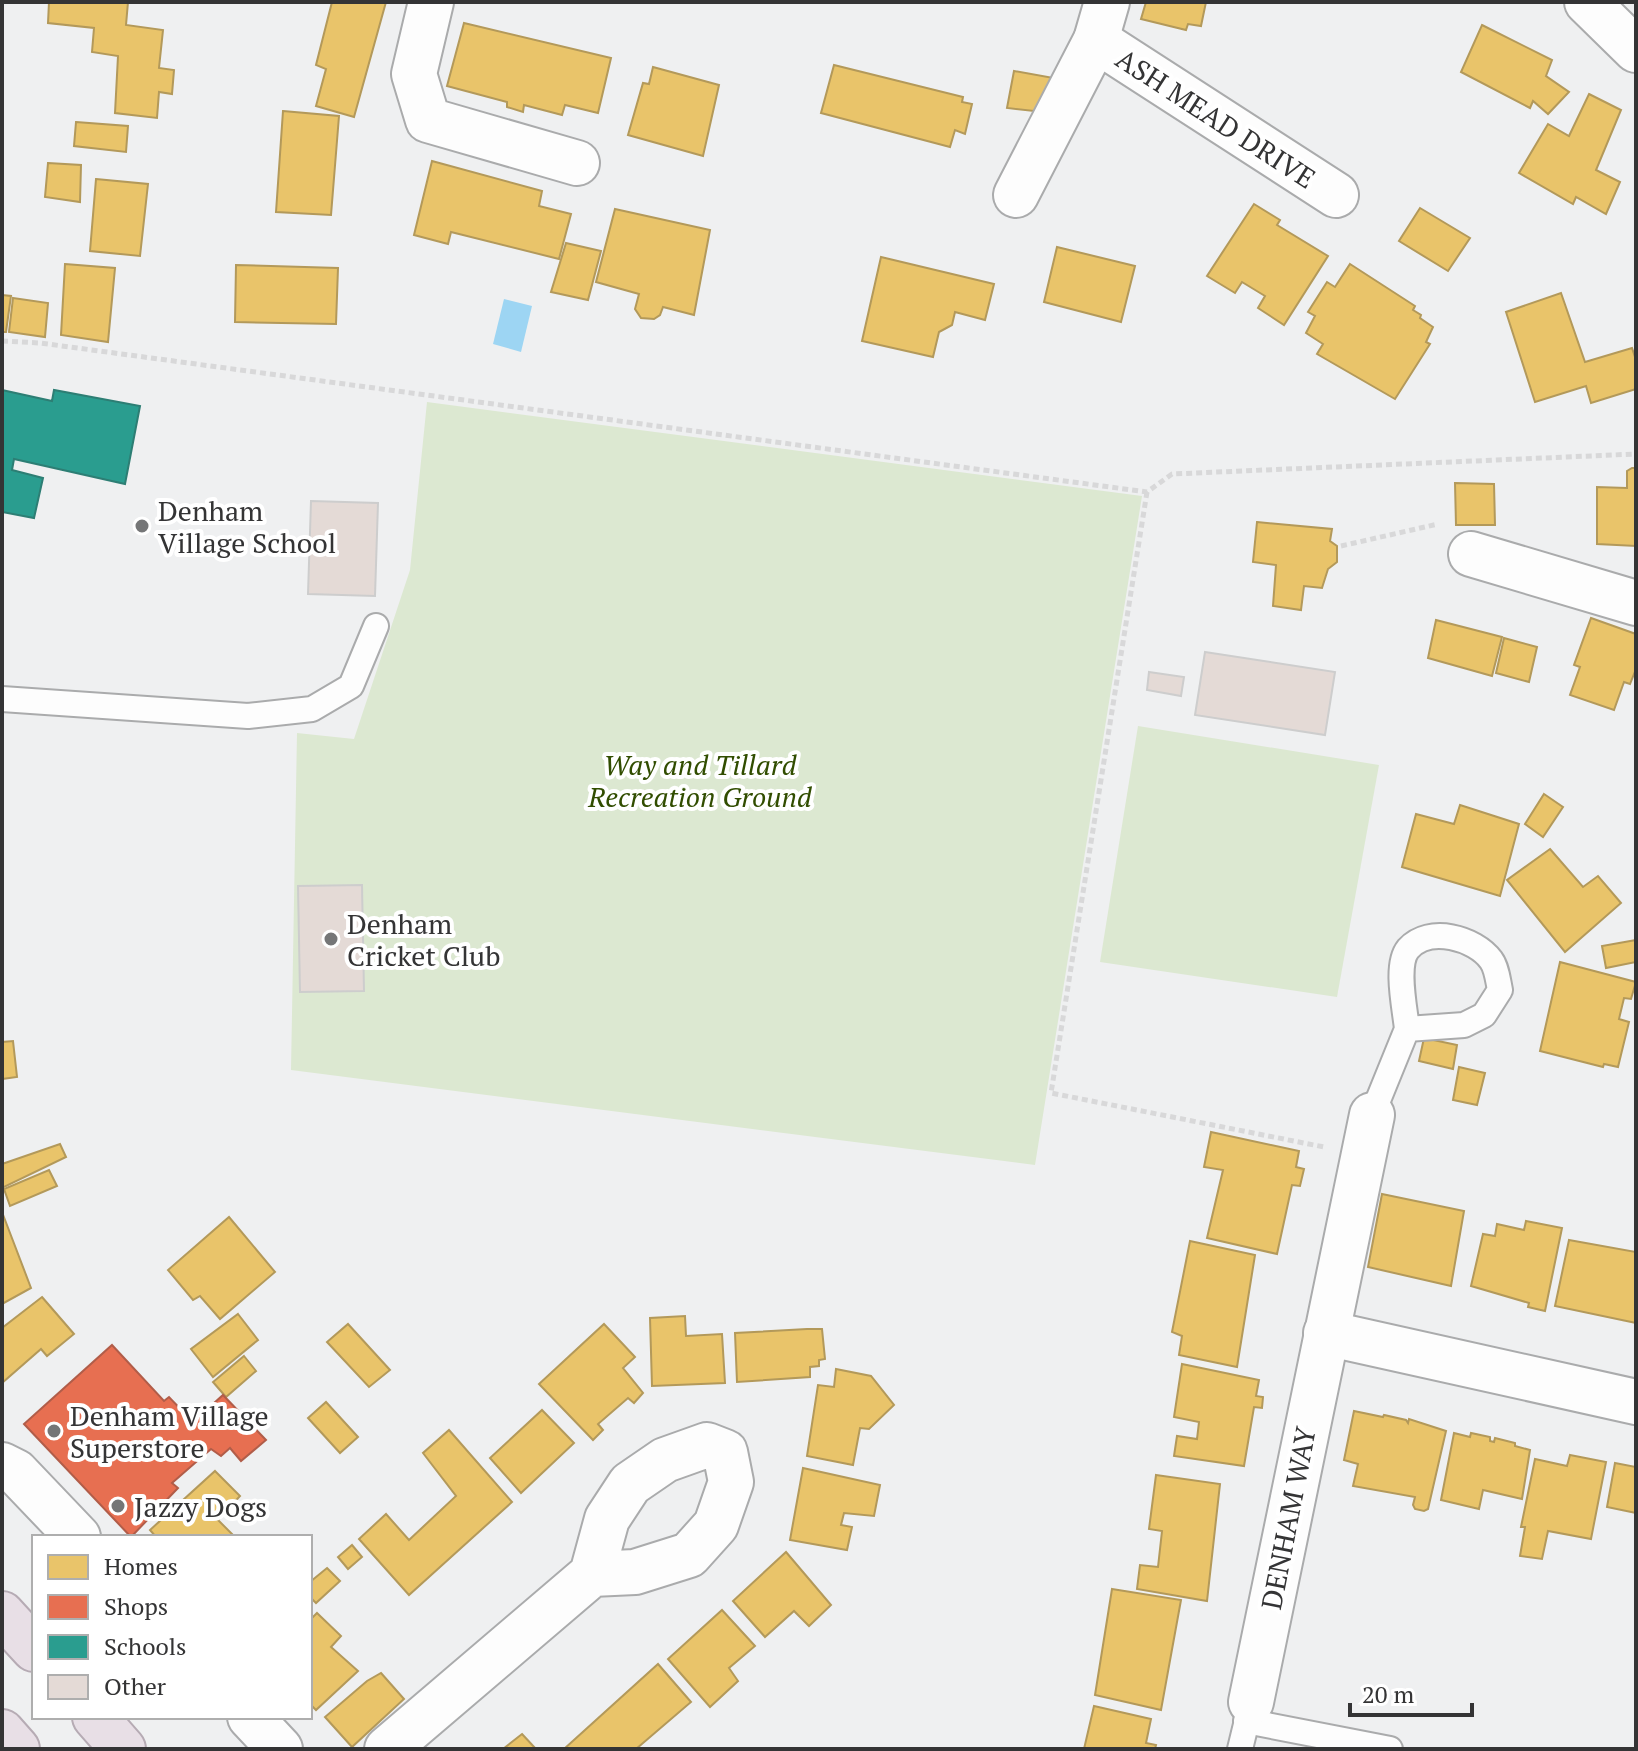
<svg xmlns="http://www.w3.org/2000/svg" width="1638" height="1751" font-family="'PT Serif',serif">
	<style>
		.green { fill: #dce8d1 }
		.water { fill: #9dd5f3 }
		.homes { fill: #e9c46a; stroke: #b3995a; stroke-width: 2 }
		.shops { fill: #e76f51; stroke: #b15d49; stroke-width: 2 }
		.schools { fill: #2a9d8f; stroke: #2d7e74; stroke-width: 2 }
		.building { fill: #e4dad6; stroke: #cdcdcd; stroke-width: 2 }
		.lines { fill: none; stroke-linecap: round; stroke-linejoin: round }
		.service-casing { stroke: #aaabac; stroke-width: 28 }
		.minor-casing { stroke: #aaabac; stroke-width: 48 }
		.trunk-casing { stroke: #b6abb4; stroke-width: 48 }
		.path { stroke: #d8d8d9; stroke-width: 5; stroke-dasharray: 6 4; stroke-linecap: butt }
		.service { stroke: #fdfdfd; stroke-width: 24 }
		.minor { stroke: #fdfdfd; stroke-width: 44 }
		.trunk { stroke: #e8dfe6; stroke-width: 44 }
		.poi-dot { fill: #757677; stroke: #fff; stroke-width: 3 }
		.labels { text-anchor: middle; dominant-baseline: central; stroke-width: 8; stroke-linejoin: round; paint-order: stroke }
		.street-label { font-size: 28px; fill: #343435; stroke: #fff }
		.poi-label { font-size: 28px; fill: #343435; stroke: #fff; text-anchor: start }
		.park-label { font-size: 28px; font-style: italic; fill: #314d00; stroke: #fff }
	</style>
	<rect width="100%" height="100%" fill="#eff0f1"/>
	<!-- green -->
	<g class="green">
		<polygon points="427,402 1142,496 1035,1165 291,1070 297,733 354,739 410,570"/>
		<polygon points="1138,726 1379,765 1337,997 1100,962"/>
	</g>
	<!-- water -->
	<polygon class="water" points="504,299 532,306 521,352 493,344"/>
	<!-- homes -->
	<g class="homes">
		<polygon points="49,2 128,2 126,25 163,30 159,68 174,70 172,94 159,92 157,118 115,113 118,56 92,52 94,28 48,23"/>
		<polygon points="332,2 386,2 354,117 316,106 326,69 316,65"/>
		<polygon points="1146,2 1206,2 1201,26 1188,24 1186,30 1141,19"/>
		<polygon points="464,23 611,58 598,113 565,105 562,115 524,105 523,112 507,107 507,102 447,86"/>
		<polygon points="1482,25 1552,60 1546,76 1569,92 1548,114 1533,101 1530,108 1461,72"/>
		<polygon points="834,65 963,97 962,102 972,104 965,134 955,130 950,147 821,113"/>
		<polygon points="653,67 719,85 703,156 628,135 643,83 649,84"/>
		<polygon points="1014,71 1059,79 1052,113 1007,108"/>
		<polygon points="1589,94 1621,110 1596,170 1620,182 1606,214 1576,197 1573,204 1519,173 1548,124 1569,136"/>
		<polygon points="283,111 339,116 331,215 276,212"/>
		<polygon points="76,122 128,126 126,152 74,146"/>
		<polygon points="432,161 542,191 539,206 571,214 559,259 451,232 448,244 414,235"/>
		<polygon points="48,163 81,165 80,202 45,197"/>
		<polygon points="96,179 148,184 140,256 90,251"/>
		<polygon points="1254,204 1280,220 1277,225 1328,256 1284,325 1258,308 1265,296 1242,282 1235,293 1207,276"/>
		<polygon points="1420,208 1470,238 1448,271 1399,241"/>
		<polygon points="615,209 710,230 694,315 663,307 660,315 654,319 641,318 635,309 639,294 596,282"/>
		<polygon points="566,243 601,251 588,300 551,292"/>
		<polygon points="1057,247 1135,266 1121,322 1044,302"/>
		<polygon points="881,257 994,284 985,320 955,312 952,325 939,332 933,357 862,341"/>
		<polygon points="65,264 115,268 108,342 61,335"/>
		<polygon points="1350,264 1415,306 1413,310 1421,315 1420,318 1433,327 1426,342 1430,344 1395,399 1317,354 1323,344 1306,333 1315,316 1308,312 1327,282 1335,287"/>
		<polygon points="236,265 338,268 336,324 235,322"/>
		<polygon points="1561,293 1585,362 1632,348 1636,360 1636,389 1591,403 1586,386 1535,402 1506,312"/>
		<polygon points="2,295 11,296 6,332 2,332"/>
		<polygon points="13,298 48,303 45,337 9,332"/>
		<polygon points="1632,468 1636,468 1636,546 1597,544 1597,487 1627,488 1627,471"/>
		<polygon points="1455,483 1494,484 1495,525 1456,525"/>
		<polygon points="1257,522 1332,529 1330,541 1337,546 1337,562 1328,569 1322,588 1304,586 1301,610 1273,606 1276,565 1253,562"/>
		<polygon points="1591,618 1636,634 1636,669 1630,684 1624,682 1614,710 1570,695 1580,667 1574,665"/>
		<polygon points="1436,620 1502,637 1492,676 1428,658"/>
		<polygon points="1504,638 1537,647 1529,682 1496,673"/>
		<polygon points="1544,794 1563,807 1543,837 1525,824"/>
		<polygon points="1460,805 1519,824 1500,896 1402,867 1416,814 1454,824"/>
		<polygon points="1550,849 1583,887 1598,876 1621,903 1565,952 1507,880"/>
		<polygon points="1636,940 1636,962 1606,968 1602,946"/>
		<polygon points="1560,962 1636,982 1631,999 1624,998 1619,1019 1629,1022 1618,1067 1604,1064 1603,1067 1540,1051"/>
		<polygon points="1424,1038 1457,1045 1453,1069 1419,1061"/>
		<polygon points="13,1041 17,1077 2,1079 2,1042"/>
		<polygon points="1459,1067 1485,1073 1477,1105 1453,1100"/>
		<polygon points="1211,1132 1299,1151 1296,1167 1304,1169 1300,1186 1292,1185 1277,1254 1207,1238 1223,1170 1204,1167"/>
		<polygon points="60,1144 66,1157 2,1188 2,1164"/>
		<polygon points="49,1170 57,1186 10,1206 4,1189"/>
		<polygon points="1382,1194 1464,1211 1451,1286 1368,1267"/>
		<polygon points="2,1212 31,1288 2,1304"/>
		<polygon points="229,1217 275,1272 220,1319 200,1296 193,1300 168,1270"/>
		<polygon points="1526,1221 1562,1228 1545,1311 1528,1307 1529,1303 1471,1286 1483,1234 1495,1236 1497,1224 1524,1230"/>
		<polygon points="1569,1240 1636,1252 1636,1323 1555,1306"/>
		<polygon points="1190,1241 1255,1255 1237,1367 1179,1355 1182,1336 1172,1332"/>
		<polygon points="42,1297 74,1334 47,1356 41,1349 2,1383 2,1328"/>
		<polygon points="238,1314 258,1340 213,1377 191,1349"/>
		<polygon points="685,1316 686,1336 722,1334 725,1383 652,1386 650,1318"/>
		<polygon points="348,1324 390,1370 369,1387 327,1342"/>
		<polygon points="604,1324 635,1357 623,1368 643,1393 634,1403 628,1398 598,1424 603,1430 593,1440 539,1384"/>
		<polygon points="807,1329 822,1329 825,1359 819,1360 819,1366 810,1367 810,1377 737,1382 735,1333"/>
		<polygon points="244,1356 256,1371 226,1397 213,1382"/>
		<polygon points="1182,1364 1259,1380 1256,1396 1263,1397 1262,1408 1254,1407 1244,1466 1174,1456 1177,1436 1197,1439 1199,1422 1174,1417"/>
		<polygon points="836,1369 871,1376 894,1405 869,1429 860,1428 853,1465 807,1456 818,1385 834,1387"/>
		<polygon points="326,1402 358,1437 340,1453 308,1418"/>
		<polygon points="542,1410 574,1443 521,1493 490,1458"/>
		<polygon points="1354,1411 1383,1417 1384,1415 1406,1420 1408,1423 1409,1419 1446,1431 1428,1509 1424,1511 1415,1509 1413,1505 1415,1497 1353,1486 1358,1464 1344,1460"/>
		<polygon points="449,1430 512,1502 409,1595 359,1539 386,1514 409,1540 456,1496 423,1453"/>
		<polygon points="1454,1433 1470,1437 1471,1433 1490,1437 1490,1441 1494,1442 1495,1438 1515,1443 1515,1446 1530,1450 1522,1499 1483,1490 1479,1509 1441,1500"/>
		<polygon points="1570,1455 1606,1462 1591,1539 1548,1531 1542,1559 1520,1556 1525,1527 1521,1527 1535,1459 1567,1466"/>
		<polygon points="1615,1463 1636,1467 1636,1513 1607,1507"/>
		<polygon points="803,1468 880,1485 874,1516 844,1513 841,1525 852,1527 847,1550 790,1540"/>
		<polygon points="215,1471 240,1496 218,1520 235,1537 156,1537 150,1530"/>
		<polygon points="1156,1475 1220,1484 1207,1601 1137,1589 1140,1565 1158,1567 1162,1531 1149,1529"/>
		<polygon points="352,1545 362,1557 348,1569 338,1557"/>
		<polygon points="786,1552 831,1605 809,1626 794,1611 765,1637 733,1601"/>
		<polygon points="327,1568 340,1581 316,1603 310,1597 310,1582"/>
		<polygon points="1112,1589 1181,1600 1161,1710 1095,1695"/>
		<polygon points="722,1610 755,1646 729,1668 738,1681 710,1707 668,1659"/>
		<polygon points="317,1613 341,1636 331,1647 358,1671 316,1710 310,1704 310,1620"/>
		<polygon points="658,1664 691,1702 636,1749 564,1749"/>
		<polygon points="381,1673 404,1699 352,1747 325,1717 367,1681"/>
		<polygon points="1094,1706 1151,1719 1146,1743 1156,1745 1155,1749 1084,1749"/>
		<polygon points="522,1734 536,1749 503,1749"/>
	</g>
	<!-- shops -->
	<polygon class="shops" points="112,1345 164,1401 169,1397 193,1422 223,1395 266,1440 241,1461 230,1448 221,1456 211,1449 172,1483 178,1488 131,1537 24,1424"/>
	<!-- schools -->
	<polygon class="schools" points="2,390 52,401 54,390 140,406 125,484 14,459 12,470 43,478 34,518 2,512"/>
	<!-- building -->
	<g class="building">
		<polygon points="311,501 378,503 375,596 308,594"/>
		<polygon points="1205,652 1335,672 1325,735 1195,715"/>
		<polygon points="1149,672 1184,677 1181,696 1147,690"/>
		<polygon points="362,885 364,991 300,992 298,886"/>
	</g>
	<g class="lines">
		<!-- service casing -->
		<g class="service-casing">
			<g id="service">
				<polyline points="2,699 248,716 312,709 351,686 376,626"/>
				<path d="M 1372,1115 L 1407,1029 L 1464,1025 L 1484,1015 L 1500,990 C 1498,981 1497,968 1491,960 C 1475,938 1429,925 1408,949 C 1395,965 1405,1009 1407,1029"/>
				<polyline points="1246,1721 1390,1749"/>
				<polyline points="1240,1749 1250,1708"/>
			</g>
		</g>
		<!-- minor casing -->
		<g class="minor-casing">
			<g id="minor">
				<polyline points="431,2 414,74 428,120 577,163"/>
				<polyline points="1587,2 1636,50"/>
				<polyline points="1096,40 1336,195"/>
				<polyline points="1016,195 1096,40 1107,2"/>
				<polyline points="1471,554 1636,603"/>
				<polyline points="1326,1333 1636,1402"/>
				<polyline points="2,1465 16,1472 78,1537"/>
				<polyline points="1251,1702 1372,1115"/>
				<polyline points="250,1717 280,1749"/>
				<polyline points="387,1749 592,1574 607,1519 630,1484 665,1460 707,1445 725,1452 731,1482 716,1525 689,1555 635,1572 592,1574"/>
			</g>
		</g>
		<!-- trunk casing -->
		<g class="trunk-casing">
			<g id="trunk">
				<polyline points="2,1614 34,1649"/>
				<polyline points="95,1717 123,1749"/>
				<polyline points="2,1732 17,1749"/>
			</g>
		</g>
		<!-- path -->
		<g class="path">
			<polyline points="2,341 40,343 1147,492 1172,474 1636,454"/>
			<polyline points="1147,492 1051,1093 1324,1147"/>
			<polyline points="1341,546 1438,524"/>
		</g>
		<!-- service -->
		<use href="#service" class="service"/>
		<!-- minor -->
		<use href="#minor" class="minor"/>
		<!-- trunk -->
		<use href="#trunk" class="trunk"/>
	</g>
	<!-- markers -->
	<g class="poi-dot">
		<circle cx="142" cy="526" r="8"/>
		<circle cx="331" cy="939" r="8"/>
		<circle cx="54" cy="1431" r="8"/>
		<circle cx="118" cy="1506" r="8"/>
	</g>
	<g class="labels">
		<!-- street labels -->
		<g class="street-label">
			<text transform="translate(1216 118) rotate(33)">ASH MEAD DRIVE</text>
			<text transform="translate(1288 1518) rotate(-79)">DENHAM WAY</text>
		</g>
		<!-- poi labels -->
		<g class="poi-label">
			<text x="158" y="510">Denham<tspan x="158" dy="32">Village School</tspan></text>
			<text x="347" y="923">Denham<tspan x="347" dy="32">Cricket Club</tspan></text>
			<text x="70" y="1415">Denham Village<tspan x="70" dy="32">Superstore</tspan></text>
			<text x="134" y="1506">Jazzy Dogs</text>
		</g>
		<!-- park labels -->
		<g class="park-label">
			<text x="700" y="764">Way and Tillard<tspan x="700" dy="32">Recreation Ground</tspan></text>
		</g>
	</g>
	<!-- border -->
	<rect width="1638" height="1751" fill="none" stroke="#343435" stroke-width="8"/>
	<!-- legend -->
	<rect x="32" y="1535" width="280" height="184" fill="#ffffff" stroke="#aeaeae" stroke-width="2"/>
	<rect x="48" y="1555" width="40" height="24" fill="#e9c46a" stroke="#aeaeae" stroke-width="2"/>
	<text x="104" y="1575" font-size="24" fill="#343435">Homes</text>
	<rect x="48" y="1595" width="40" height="24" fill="#e76f51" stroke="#aeaeae" stroke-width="2"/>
	<text x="104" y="1615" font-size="24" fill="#343435">Shops</text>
	<rect x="48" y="1635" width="40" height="24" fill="#2a9d8f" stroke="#aeaeae" stroke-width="2"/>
	<text x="104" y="1655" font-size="24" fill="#343435">Schools</text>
	<rect x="48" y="1675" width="40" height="24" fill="#e4dad6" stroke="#aeaeae" stroke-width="2"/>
	<text x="104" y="1695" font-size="24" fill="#343435">Other</text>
	<!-- scale -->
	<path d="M1350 1703v12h122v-12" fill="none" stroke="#343435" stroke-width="4"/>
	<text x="1362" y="1703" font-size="24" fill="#343435" stroke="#ffffff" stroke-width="6" paint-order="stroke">20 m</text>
</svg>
